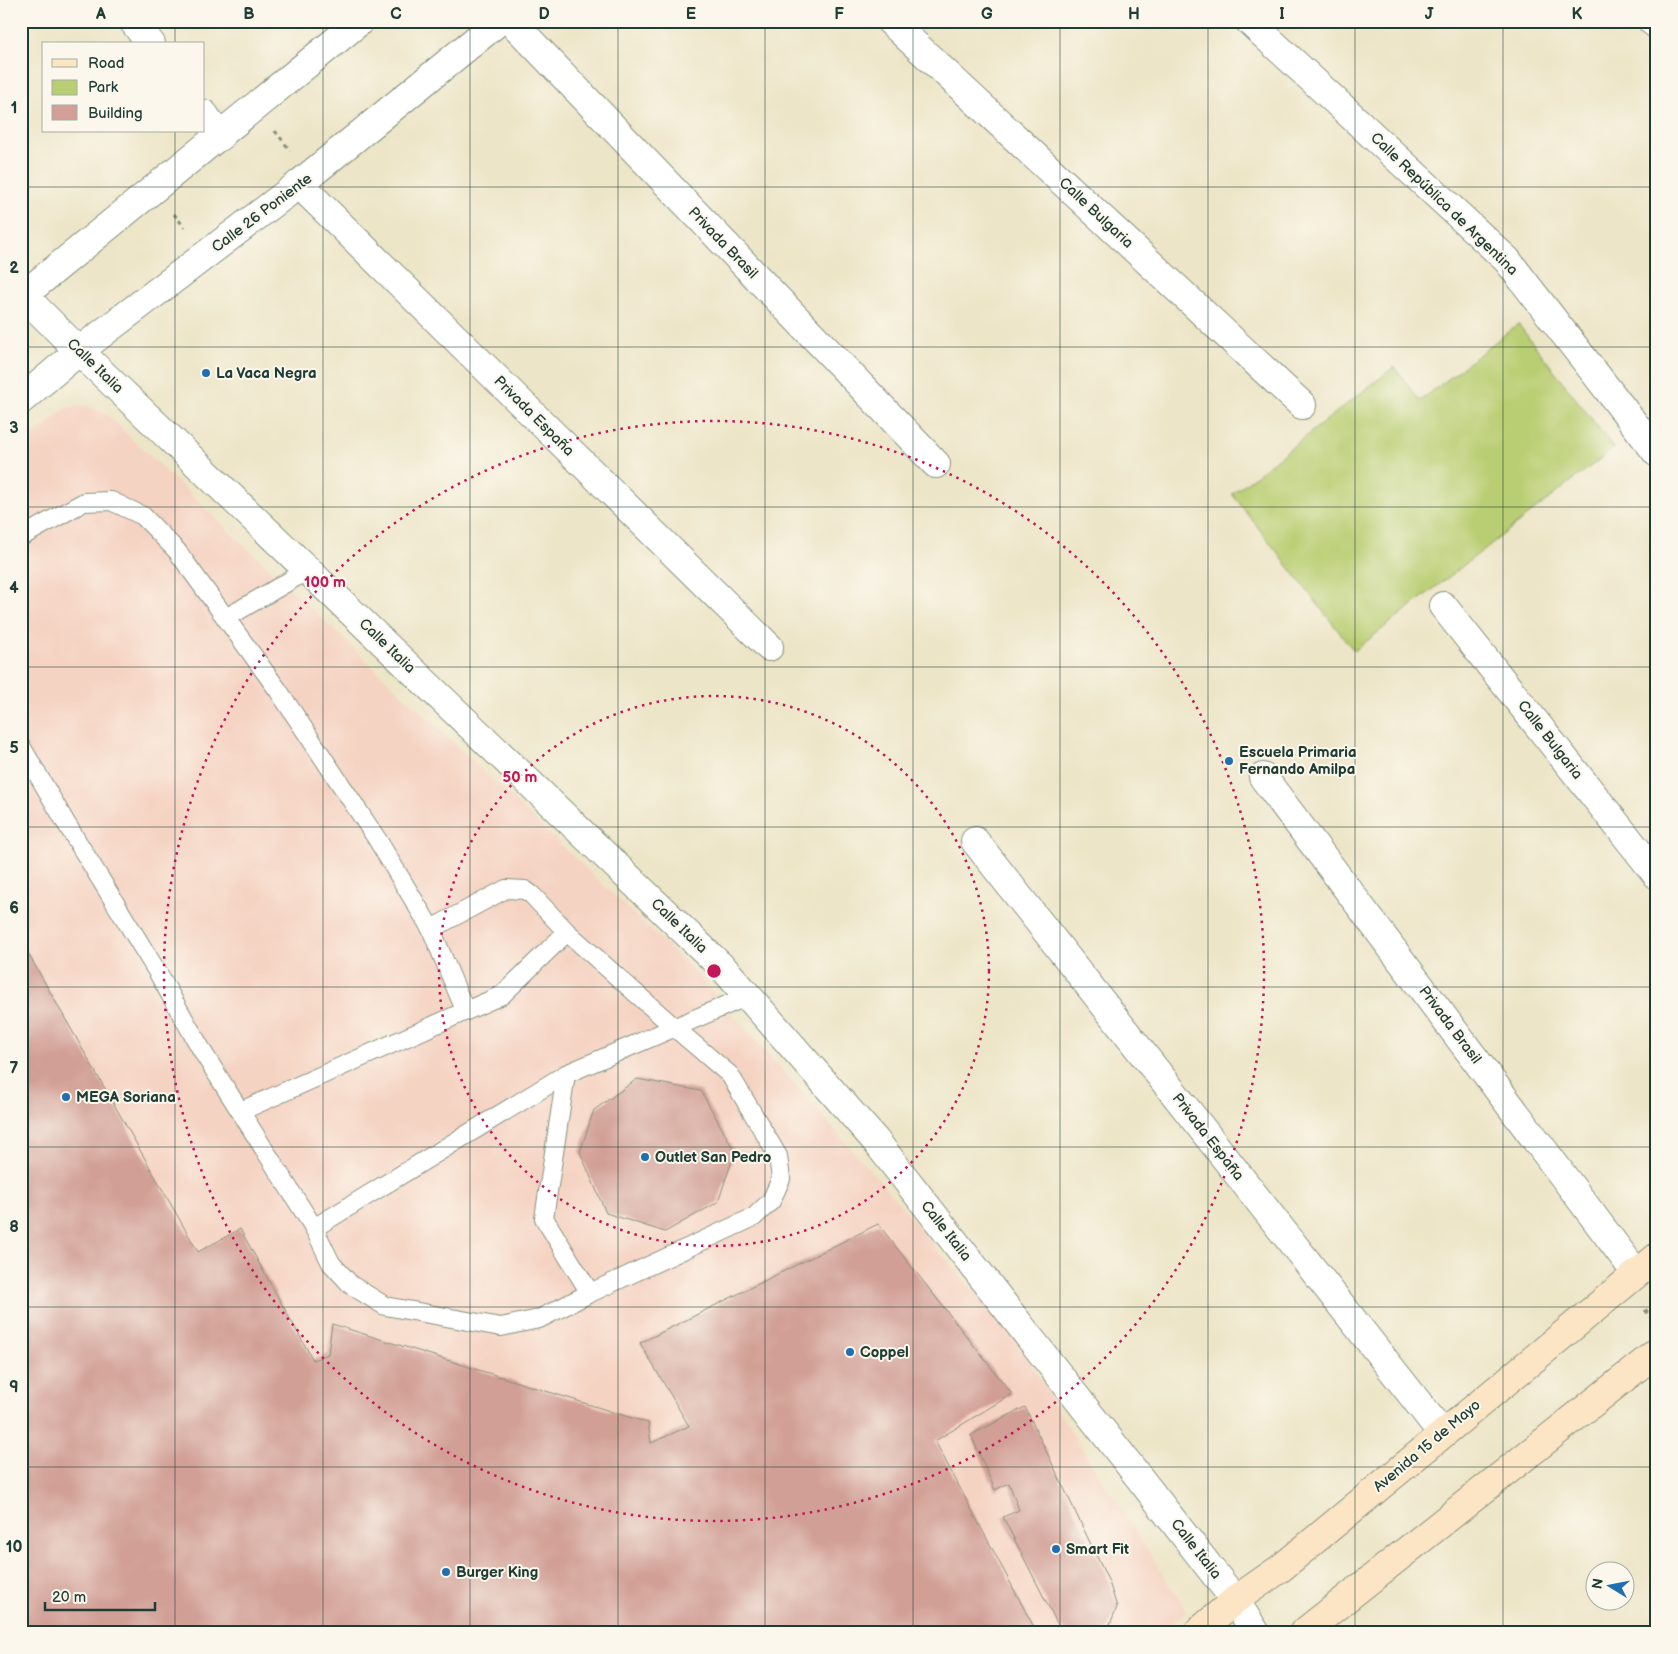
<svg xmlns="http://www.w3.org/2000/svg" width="1678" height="1654" font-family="'Balsamiq Sans',sans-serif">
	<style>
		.built { fill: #f5d3c2 }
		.green { fill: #b9ce72; stroke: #6c8653 }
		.building { fill: #d19f95 }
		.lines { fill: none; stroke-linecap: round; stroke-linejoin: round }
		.service-casing { stroke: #86917e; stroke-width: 20 }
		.minor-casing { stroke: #86917e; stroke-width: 30 }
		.tertiary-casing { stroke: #86917e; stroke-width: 30 }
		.secondary-casing { stroke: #86917e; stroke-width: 30 }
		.path { stroke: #86917e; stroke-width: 3; stroke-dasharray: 4 4; stroke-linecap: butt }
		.service { stroke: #fff; stroke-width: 18 }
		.minor { stroke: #fff; stroke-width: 28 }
		.tertiary { stroke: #fff; stroke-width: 28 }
		.secondary { stroke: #fce5c4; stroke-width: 28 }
		.grid { fill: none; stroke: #1f3d34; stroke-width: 1; stroke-opacity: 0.55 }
		.ring { fill: none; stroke: #c2185b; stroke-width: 2.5; stroke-dasharray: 2.5 5 }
		.poi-dot { fill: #1f6fb2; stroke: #fbf7ec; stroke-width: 2 }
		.labels { text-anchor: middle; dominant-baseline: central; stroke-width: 4; stroke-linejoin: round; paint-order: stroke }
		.street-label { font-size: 15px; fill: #1f3d34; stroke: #fbf7ec }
		.poi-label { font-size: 15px; font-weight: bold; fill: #1f3d34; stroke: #fbf7ec; text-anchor: start }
		.centre { fill: #c2185b; stroke: #fbf7ec; stroke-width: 2.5 }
		.ring-label { font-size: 15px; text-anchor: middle; font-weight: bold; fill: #c2185b; stroke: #fbf7ec; stroke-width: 4; stroke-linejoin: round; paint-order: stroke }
		.neatline { fill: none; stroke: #1f3d34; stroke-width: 2 }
		.grid-label { font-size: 16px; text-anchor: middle; font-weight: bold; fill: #1f3d34 }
	</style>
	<rect width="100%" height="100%" fill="#fbf7ec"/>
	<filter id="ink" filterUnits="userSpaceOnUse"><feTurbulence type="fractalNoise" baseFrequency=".02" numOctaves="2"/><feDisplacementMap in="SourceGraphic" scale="10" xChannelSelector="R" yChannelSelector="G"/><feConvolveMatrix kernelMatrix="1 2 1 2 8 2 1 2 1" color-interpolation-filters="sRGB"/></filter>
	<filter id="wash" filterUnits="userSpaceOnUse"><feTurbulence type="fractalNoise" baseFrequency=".0096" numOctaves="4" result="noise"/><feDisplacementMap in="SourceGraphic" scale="20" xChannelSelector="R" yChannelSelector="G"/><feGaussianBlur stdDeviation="1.12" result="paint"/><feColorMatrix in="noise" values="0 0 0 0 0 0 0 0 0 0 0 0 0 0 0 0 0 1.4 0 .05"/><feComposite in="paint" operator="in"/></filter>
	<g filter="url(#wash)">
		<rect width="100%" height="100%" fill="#ede5c7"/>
		<!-- built -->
		<polygon class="built" points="86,406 107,415 695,972 884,1186 1026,1353 1056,1408 1187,1611 1161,1633 21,1633 21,445 68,407"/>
		<!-- green -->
		<polygon class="green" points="1518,324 1614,448 1354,651 1232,494 1394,367 1420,401"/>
		<g id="blocks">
			<!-- building -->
			<g class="building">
				<polygon points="21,941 198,1252 240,1229 313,1360 328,1354 332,1324 648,1423 651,1443 689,1426 640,1343 878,1224 1012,1394 935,1441 1037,1633 21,1633"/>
				<polygon points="637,1079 701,1091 735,1152 718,1202 665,1232 606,1213 580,1152 594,1110"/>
				<polygon points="1025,1407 1109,1582 1117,1607 1108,1629 1101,1633 1070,1633 1058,1625 1003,1517 1019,1510 1009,1483 995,1490 971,1435"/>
			</g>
		</g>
	</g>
	<g filter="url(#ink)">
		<use href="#blocks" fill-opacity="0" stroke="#86917e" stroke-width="1"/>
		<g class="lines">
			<!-- service casing -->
			<g class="service-casing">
				<g id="service">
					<polyline points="21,537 84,502 111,501 143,516 177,551 278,690 377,839 431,929 465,1010"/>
					<polyline points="226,618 308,570"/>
					<polyline points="21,746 66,823 158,973 204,1054 314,1228 331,1263 351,1285 385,1306 501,1327 539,1319 590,1293 754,1217 771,1201 781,1179 778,1156 730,1075 675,1028 567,932 532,895 525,890 506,889 431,929"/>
					<polyline points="566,1074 544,1218 590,1293"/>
					<polyline points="241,1111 502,995 567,932"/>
					<polyline points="314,1228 566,1074 748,996"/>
				</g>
			</g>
			<!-- minor casing -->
			<g class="minor-casing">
				<g id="minor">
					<polyline points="133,21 151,44"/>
					<polyline points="511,21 936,464"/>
					<polyline points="890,21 1302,405"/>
					<polyline points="1249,21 1507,260 1657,453"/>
					<polyline points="1652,21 1657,25"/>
					<polyline points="204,114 220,137"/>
					<polyline points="299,184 769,647"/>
					<polyline points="21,293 79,351 725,970 875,1140 1235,1600 1256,1633"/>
					<polyline points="1443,606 1657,875"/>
					<polyline points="1263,777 1636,1273"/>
					<polyline points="975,841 1442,1433"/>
				</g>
			</g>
			<!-- tertiary casing -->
			<g class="tertiary-casing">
				<g id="tertiary">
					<polyline points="21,297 360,21"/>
					<polyline points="21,400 79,351 299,184 499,21"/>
				</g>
			</g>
			<!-- secondary casing -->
			<g class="secondary-casing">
				<g id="secondary">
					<polyline points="1197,1633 1235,1600 1281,1568 1657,1257"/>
					<polyline points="1303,1633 1657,1352"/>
				</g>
			</g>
			<!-- path -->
			<g class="path">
				<polyline points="275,131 290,150"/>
				<polyline points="174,214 185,228"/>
				<polyline points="1645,1310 1654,1320"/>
			</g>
			<!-- service -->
			<use href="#service" class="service"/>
			<!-- minor -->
			<use href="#minor" class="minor"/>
			<!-- tertiary -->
			<use href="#tertiary" class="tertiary"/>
			<!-- secondary -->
			<use href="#secondary" class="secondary"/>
		</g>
	</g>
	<!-- grid -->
	<path class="grid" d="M 175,21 L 175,44M 323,21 L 323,1633M 470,21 L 470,1633M 618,21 L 618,1633M 765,21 L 765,1633M 913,21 L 913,1633M 1060,21 L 1060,1633M 1208,21 L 1208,1633M 1355,21 L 1355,1633M 1503,21 L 1503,1633M 175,131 L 175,1633M 21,187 L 1657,187M 21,347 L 1657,347M 21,507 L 1657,507M 21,667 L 1657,667M 21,827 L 1657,827M 21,987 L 1657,987M 21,1147 L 1657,1147M 21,1307 L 1657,1307M 21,1467 L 1657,1467"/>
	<!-- distance rings -->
	<g class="ring">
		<circle cx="714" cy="971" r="275"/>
		<circle cx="714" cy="971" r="550"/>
	</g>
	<!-- markers -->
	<g class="poi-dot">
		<circle cx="206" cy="373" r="5"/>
		<circle cx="1229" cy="761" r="5"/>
		<circle cx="66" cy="1097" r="5"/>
		<circle cx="645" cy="1157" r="5"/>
		<circle cx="850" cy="1352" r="5"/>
		<circle cx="1056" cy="1549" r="5"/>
		<circle cx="446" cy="1572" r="5"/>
	</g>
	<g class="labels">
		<!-- street labels -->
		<g class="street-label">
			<text transform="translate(1444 204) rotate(44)">Calle República de Argentina</text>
			<text transform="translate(262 213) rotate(-37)">Calle 26 Poniente</text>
			<text transform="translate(1096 213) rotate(43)">Calle Bulgaria</text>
			<text transform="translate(723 243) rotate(46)">Privada Brasil</text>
			<text transform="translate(95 366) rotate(44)">Calle Italia</text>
			<text transform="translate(534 416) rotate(45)">Privada España</text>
			<text transform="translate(387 646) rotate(44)">Calle Italia</text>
			<text transform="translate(1550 740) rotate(52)">Calle Bulgaria</text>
			<text transform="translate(679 926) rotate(44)">Calle Italia</text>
			<text transform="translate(1450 1025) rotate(53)">Privada Brasil</text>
			<text transform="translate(1208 1137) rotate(52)">Privada España</text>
			<text transform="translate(946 1231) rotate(52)">Calle Italia</text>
			<text transform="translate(1427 1446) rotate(-40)">Avenida 15 de Mayo</text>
			<text transform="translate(1196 1549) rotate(52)">Calle Italia</text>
		</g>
		<!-- poi labels -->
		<g class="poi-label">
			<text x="216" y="373">La Vaca Negra</text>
			<text x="1239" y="752">Escuela Primaria<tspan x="1239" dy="17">Fernando Amilpa</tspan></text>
			<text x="76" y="1097">MEGA Soriana</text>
			<text x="655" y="1157">Outlet San Pedro</text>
			<text x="860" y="1352">Coppel</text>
			<text x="1066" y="1549">Smart Fit</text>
			<text x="456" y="1572">Burger King</text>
		</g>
	</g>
	<circle cx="714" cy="971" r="8" class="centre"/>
	<g class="ring-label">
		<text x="325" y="587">100 m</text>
		<text x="520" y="782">50 m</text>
	</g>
	<!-- margin -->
	<rect width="1678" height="1654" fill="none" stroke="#fbf7ec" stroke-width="55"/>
	<!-- legend -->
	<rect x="42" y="42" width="162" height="90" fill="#fbf7ec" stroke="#a3ada2"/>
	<rect x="52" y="59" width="25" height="8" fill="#fce5c4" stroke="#a3ada2"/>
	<text x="88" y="68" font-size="15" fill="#1f3d34">Road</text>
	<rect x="52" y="80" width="25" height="15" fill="#b9ce72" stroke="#a3ada2"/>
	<text x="88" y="92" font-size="15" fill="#1f3d34">Park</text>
	<rect x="52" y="105" width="25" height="15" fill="#d19f95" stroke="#a3ada2"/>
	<text x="88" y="118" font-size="15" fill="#1f3d34">Building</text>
	<!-- north arrow -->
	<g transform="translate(1610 1586) rotate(280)"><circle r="24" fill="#fbf7ec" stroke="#a3ada2"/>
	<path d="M0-4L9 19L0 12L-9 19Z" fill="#1f6fb2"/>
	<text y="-8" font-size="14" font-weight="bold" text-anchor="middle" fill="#1f3d34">N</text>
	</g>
	<!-- scale -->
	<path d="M45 1602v8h110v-8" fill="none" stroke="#1f3d34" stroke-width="2.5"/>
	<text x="52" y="1602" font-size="15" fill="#1f3d34" stroke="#fbf7ec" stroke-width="4" paint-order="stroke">20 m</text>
	<rect x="28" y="28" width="1622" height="1598" class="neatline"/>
	<g class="grid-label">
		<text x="101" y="19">A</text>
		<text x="249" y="19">B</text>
		<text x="396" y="19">C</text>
		<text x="544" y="19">D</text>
		<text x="691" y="19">E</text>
		<text x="839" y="19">F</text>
		<text x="987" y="19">G</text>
		<text x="1134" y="19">H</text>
		<text x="1282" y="19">I</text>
		<text x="1429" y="19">J</text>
		<text x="1577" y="19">K</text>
		<text x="14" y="113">1</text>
		<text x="14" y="273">2</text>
		<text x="14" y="433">3</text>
		<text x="14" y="593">4</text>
		<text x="14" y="753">5</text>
		<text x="14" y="913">6</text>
		<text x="14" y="1073">7</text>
		<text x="14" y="1232">8</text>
		<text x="14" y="1392">9</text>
		<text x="14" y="1552">10</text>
	</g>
</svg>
